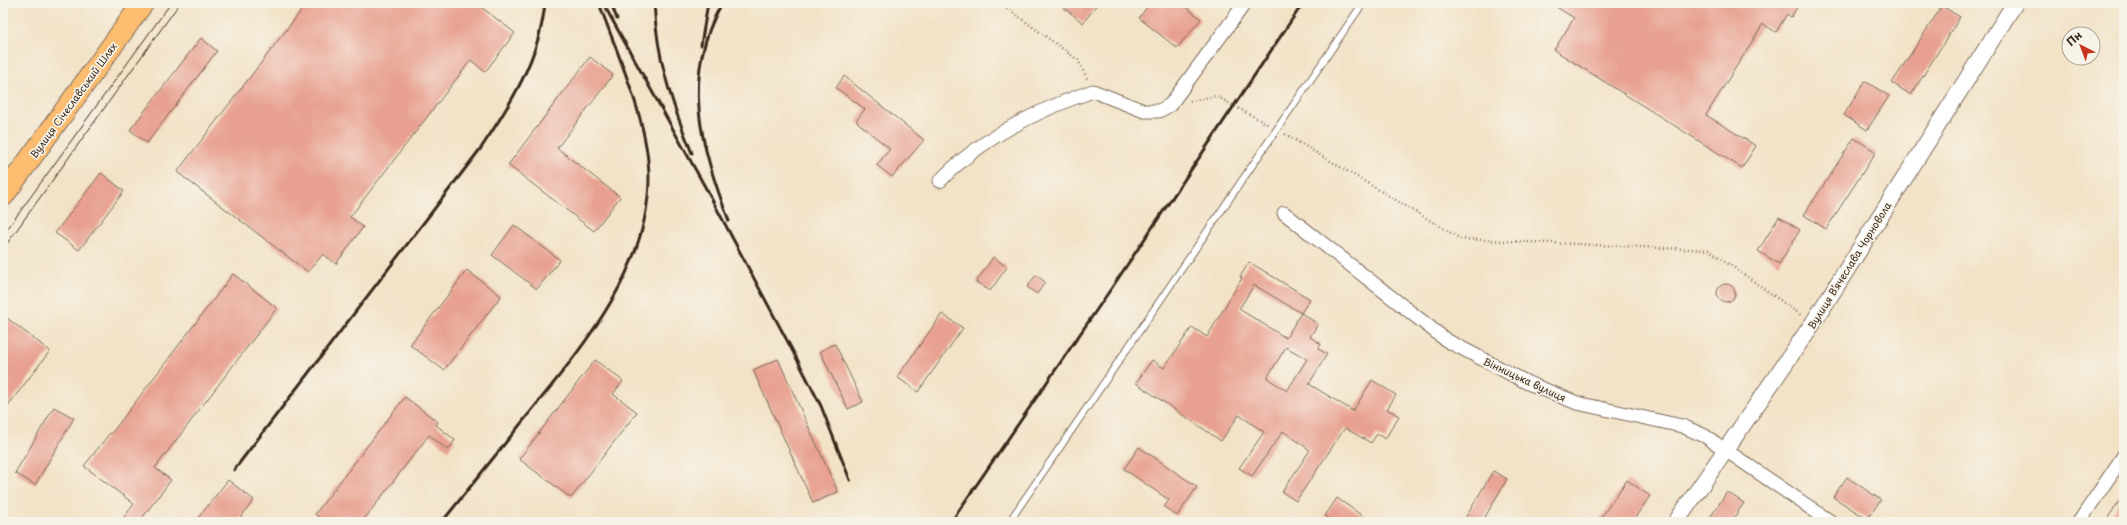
<svg xmlns="http://www.w3.org/2000/svg" width="2127" height="525" font-family="'Playpen Sans',sans-serif">
	<style>
		.building { fill: #e8a191; fill-rule: evenodd }
		.lines { fill: none; stroke-linecap: round; stroke-linejoin: round }
		.service-casing { stroke: #7b6a59; stroke-width: 8 }
		.minor-casing { stroke: #7b6a59; stroke-width: 15 }
		.tertiary-casing { stroke: #7b6a59; stroke-width: 18 }
		.primary-casing { stroke: #7b6a59; stroke-width: 23 }
		.path { stroke: #7b6a59; stroke-width: 2.5; stroke-dasharray: 1 3; stroke-linecap: butt }
		.service { stroke: #fff; stroke-width: 6 }
		.minor { stroke: #fff; stroke-width: 13 }
		.tertiary { stroke: #fff; stroke-width: 16 }
		.primary { stroke: #fcbd6f; stroke-width: 21 }
		.tram { stroke: #3b2a1e; stroke-width: 1 }
		.rail { stroke: #3b2a1e; stroke-width: 3 }
		.labels { text-anchor: middle; dominant-baseline: central; stroke-width: 3.5; stroke-linejoin: round; paint-order: stroke }
		.street-label { font-size: 10px; fill: #3b2a1e; stroke: #f7f3e8 }
	</style>
	<rect width="100%" height="100%" fill="#f7f3e8"/>
	<filter id="ink" filterUnits="userSpaceOnUse"><feTurbulence type="fractalNoise" baseFrequency=".025" numOctaves="2"/><feDisplacementMap in="SourceGraphic" scale="8" xChannelSelector="R" yChannelSelector="G"/><feConvolveMatrix kernelMatrix="1 2 1 2 8 2 1 2 1" color-interpolation-filters="sRGB"/></filter>
	<filter id="wash" filterUnits="userSpaceOnUse"><feTurbulence type="fractalNoise" baseFrequency=".012" numOctaves="4" result="noise"/><feDisplacementMap in="SourceGraphic" scale="16" xChannelSelector="R" yChannelSelector="G"/><feGaussianBlur stdDeviation="0.9" result="paint"/><feColorMatrix in="noise" values="0 0 0 0 0 0 0 0 0 0 0 0 0 0 0 0 0 1.4 0 .05"/><feComposite in="paint" operator="in"/></filter>
	<g filter="url(#wash)">
		<rect width="100%" height="100%" fill="#f2e2c6"/>
		<g id="blocks">
			<!-- building -->
			<g class="building">
				<polygon points="307,3 476,3 515,33 485,72 471,60 350,217 363,227 336,264 323,254 308,272 177,172"/>
				<polygon points="1058,3 1098,3 1083,23"/>
				<polygon points="1150,3 1181,3 1201,19 1177,48 1139,18"/>
				<polygon points="1550,3 1800,3 1791,17 1787,14 1776,32 1763,24 1706,115 1756,146 1742,168 1554,50 1574,18"/>
				<polygon points="1942,6 1960,17 1911,95 1892,83"/>
				<polygon points="201,38 217,51 147,143 130,130"/>
				<polygon points="590,57 613,75 557,148 620,197 594,231 508,165"/>
				<polygon points="844,76 924,140 892,177 877,165 890,149 856,121 865,109 836,88"/>
				<polygon points="1865,81 1889,96 1867,130 1844,115"/>
				<polygon points="1854,138 1876,152 1826,229 1804,215"/>
				<polygon points="101,173 124,191 79,250 55,233"/>
				<polygon points="1779,217 1800,230 1779,264 1758,251"/>
				<polygon points="514,225 560,260 537,289 492,255"/>
				<polygon points="993,257 1007,267 990,291 976,282"/>
				<path d="M 1249,262 L 1310,299 L 1301,313 L 1318,324 L 1310,337 L 1321,344 L 1318,349 L 1327,354 L 1309,384 L 1353,411 L 1372,380 L 1396,395 L 1387,409 L 1399,416 L 1385,439 L 1377,434 L 1371,443 L 1345,428 L 1296,501 L 1282,492 L 1310,450 L 1283,431 L 1252,476 L 1239,468 L 1264,432 L 1239,415 L 1221,441 L 1136,383 L 1152,360 L 1164,368 L 1192,327 L 1207,337 L 1242,278 L 1240,277 ZM 1254,285 L 1301,313 L 1286,338 L 1239,309 ZM 1286,347 L 1307,359 L 1287,391 L 1267,378 Z"/>
				<polygon points="467,270 501,296 444,370 410,345"/>
				<polygon points="233,274 277,308 155,468 171,480 139,522 120,522 134,504 84,466 110,433 111,434"/>
				<polygon points="1036,275 1045,282 1037,294 1027,287"/>
				<circle cx="1726" cy="293" r="9"/>
				<polygon points="942,314 963,328 918,392 897,377"/>
				<polygon points="3,315 50,351 3,412"/>
				<polygon points="835,344 863,402 848,409 820,351"/>
				<polygon points="778,359 838,492 813,503 753,370"/>
				<polygon points="595,360 623,381 613,394 637,412 571,498 519,459"/>
				<polygon points="405,397 438,422 436,425 455,440 448,450 429,435 362,522 325,522 315,514"/>
				<polygon points="54,407 74,418 35,485 15,473"/>
				<polygon points="1139,447 1197,487 1177,516 1164,507 1169,500 1124,469"/>
				<polygon points="1493,471 1507,479 1482,522 1463,522"/>
				<polygon points="1847,477 1881,500 1867,519 1833,497"/>
				<polygon points="228,480 254,500 237,522 195,522"/>
				<polygon points="1627,480 1650,496 1632,522 1598,522"/>
				<polygon points="1727,492 1744,503 1731,522 1707,522"/>
				<polygon points="2124,494 2124,522 2105,522"/>
				<polygon points="1337,498 1371,522 1334,522 1325,516"/>
			</g>
		</g>
	</g>
	<g filter="url(#ink)">
		<use href="#blocks" fill-opacity="0" stroke="#7b6a59" stroke-width="1"/>
		<g class="lines">
			<!-- service casing -->
			<g class="service-casing">
				<polyline id="service" points="1009,522 1363,3"/>
			</g>
			<!-- minor casing -->
			<g class="minor-casing">
				<g id="minor">
					<path d="M 940,181 C 979,139 1040,109 1093,91 L 1144,111 L 1159,111 L 1170,105 L 1245,3"/>
					<polyline points="1284,213 1446,340 1528,383 1577,403 1682,426 1705,436 1831,522"/>
					<polyline points="2079,522 2124,455"/>
				</g>
			</g>
			<!-- tertiary casing -->
			<g class="tertiary-casing">
				<polyline id="tertiary" points="1676,522 1813,323 2015,3"/>
			</g>
			<!-- primary casing -->
			<g class="primary-casing">
				<polyline id="primary" points="3,196 143,3"/>
			</g>
			<!-- path -->
			<g class="path">
				<polyline points="1000,3 1078,60 1088,80"/>
				<polyline points="1190,101 1216,96 1269,125"/>
				<polyline points="1285,134 1461,239 1709,250 1801,315"/>
			</g>
			<!-- service -->
			<use href="#service" class="service"/>
			<!-- minor -->
			<use href="#minor" class="minor"/>
			<!-- tertiary -->
			<use href="#tertiary" class="tertiary"/>
			<!-- primary -->
			<use href="#primary" class="primary"/>
			<!-- tram -->
			<g class="tram">
				<polyline points="3,235 171,3"/>
				<polyline points="3,249 180,3"/>
			</g>
			<!-- rail -->
			<g class="rail">
				<polyline points="611,3 617,19"/>
				<path d="M 654,3 C 657,59 671,102 692,153"/>
				<path d="M 722,3 C 680,77 701,147 729,221"/>
				<polyline points="604,5 709,194 798,361 821,406 850,480"/>
				<polyline points="701,45 708,3"/>
				<path d="M 234,470 L 481,148 C 511,104 540,57 545,3"/>
				<path d="M 442,522 C 470,487 499,451 527,416 C 582,348 648,271 649,179 C 649,121 618,57 599,3"/>
				<polyline points="951,522 1115,283 1303,3"/>
			</g>
		</g>
	</g>
	<g class="labels">
		<!-- street labels -->
		<g class="street-label">
			<text transform="translate(73 100) rotate(-54)">Вулиця Січеславський Шлях</text>
			<text transform="translate(1849 265) rotate(-58)">Вулиця Вʼячеслава Чорновола</text>
			<text transform="translate(1525 379) rotate(25)">Вінницька вулиця</text>
		</g>
	</g>
	<!-- margin -->
	<rect width="2127" height="525" fill="none" stroke="#f7f3e8" stroke-width="16"/>
	<!-- north arrow -->
	<g transform="translate(2081 46) rotate(318)"><circle r="19" fill="#f7f3e8" stroke="#aca397"/>
	<path d="M0-3L7 15L0 10L-7 15Z" fill="#c8321e"/>
	<text y="-6" font-size="11" font-weight="bold" text-anchor="middle" fill="#3b2a1e">Пн</text>
	</g>
</svg>
